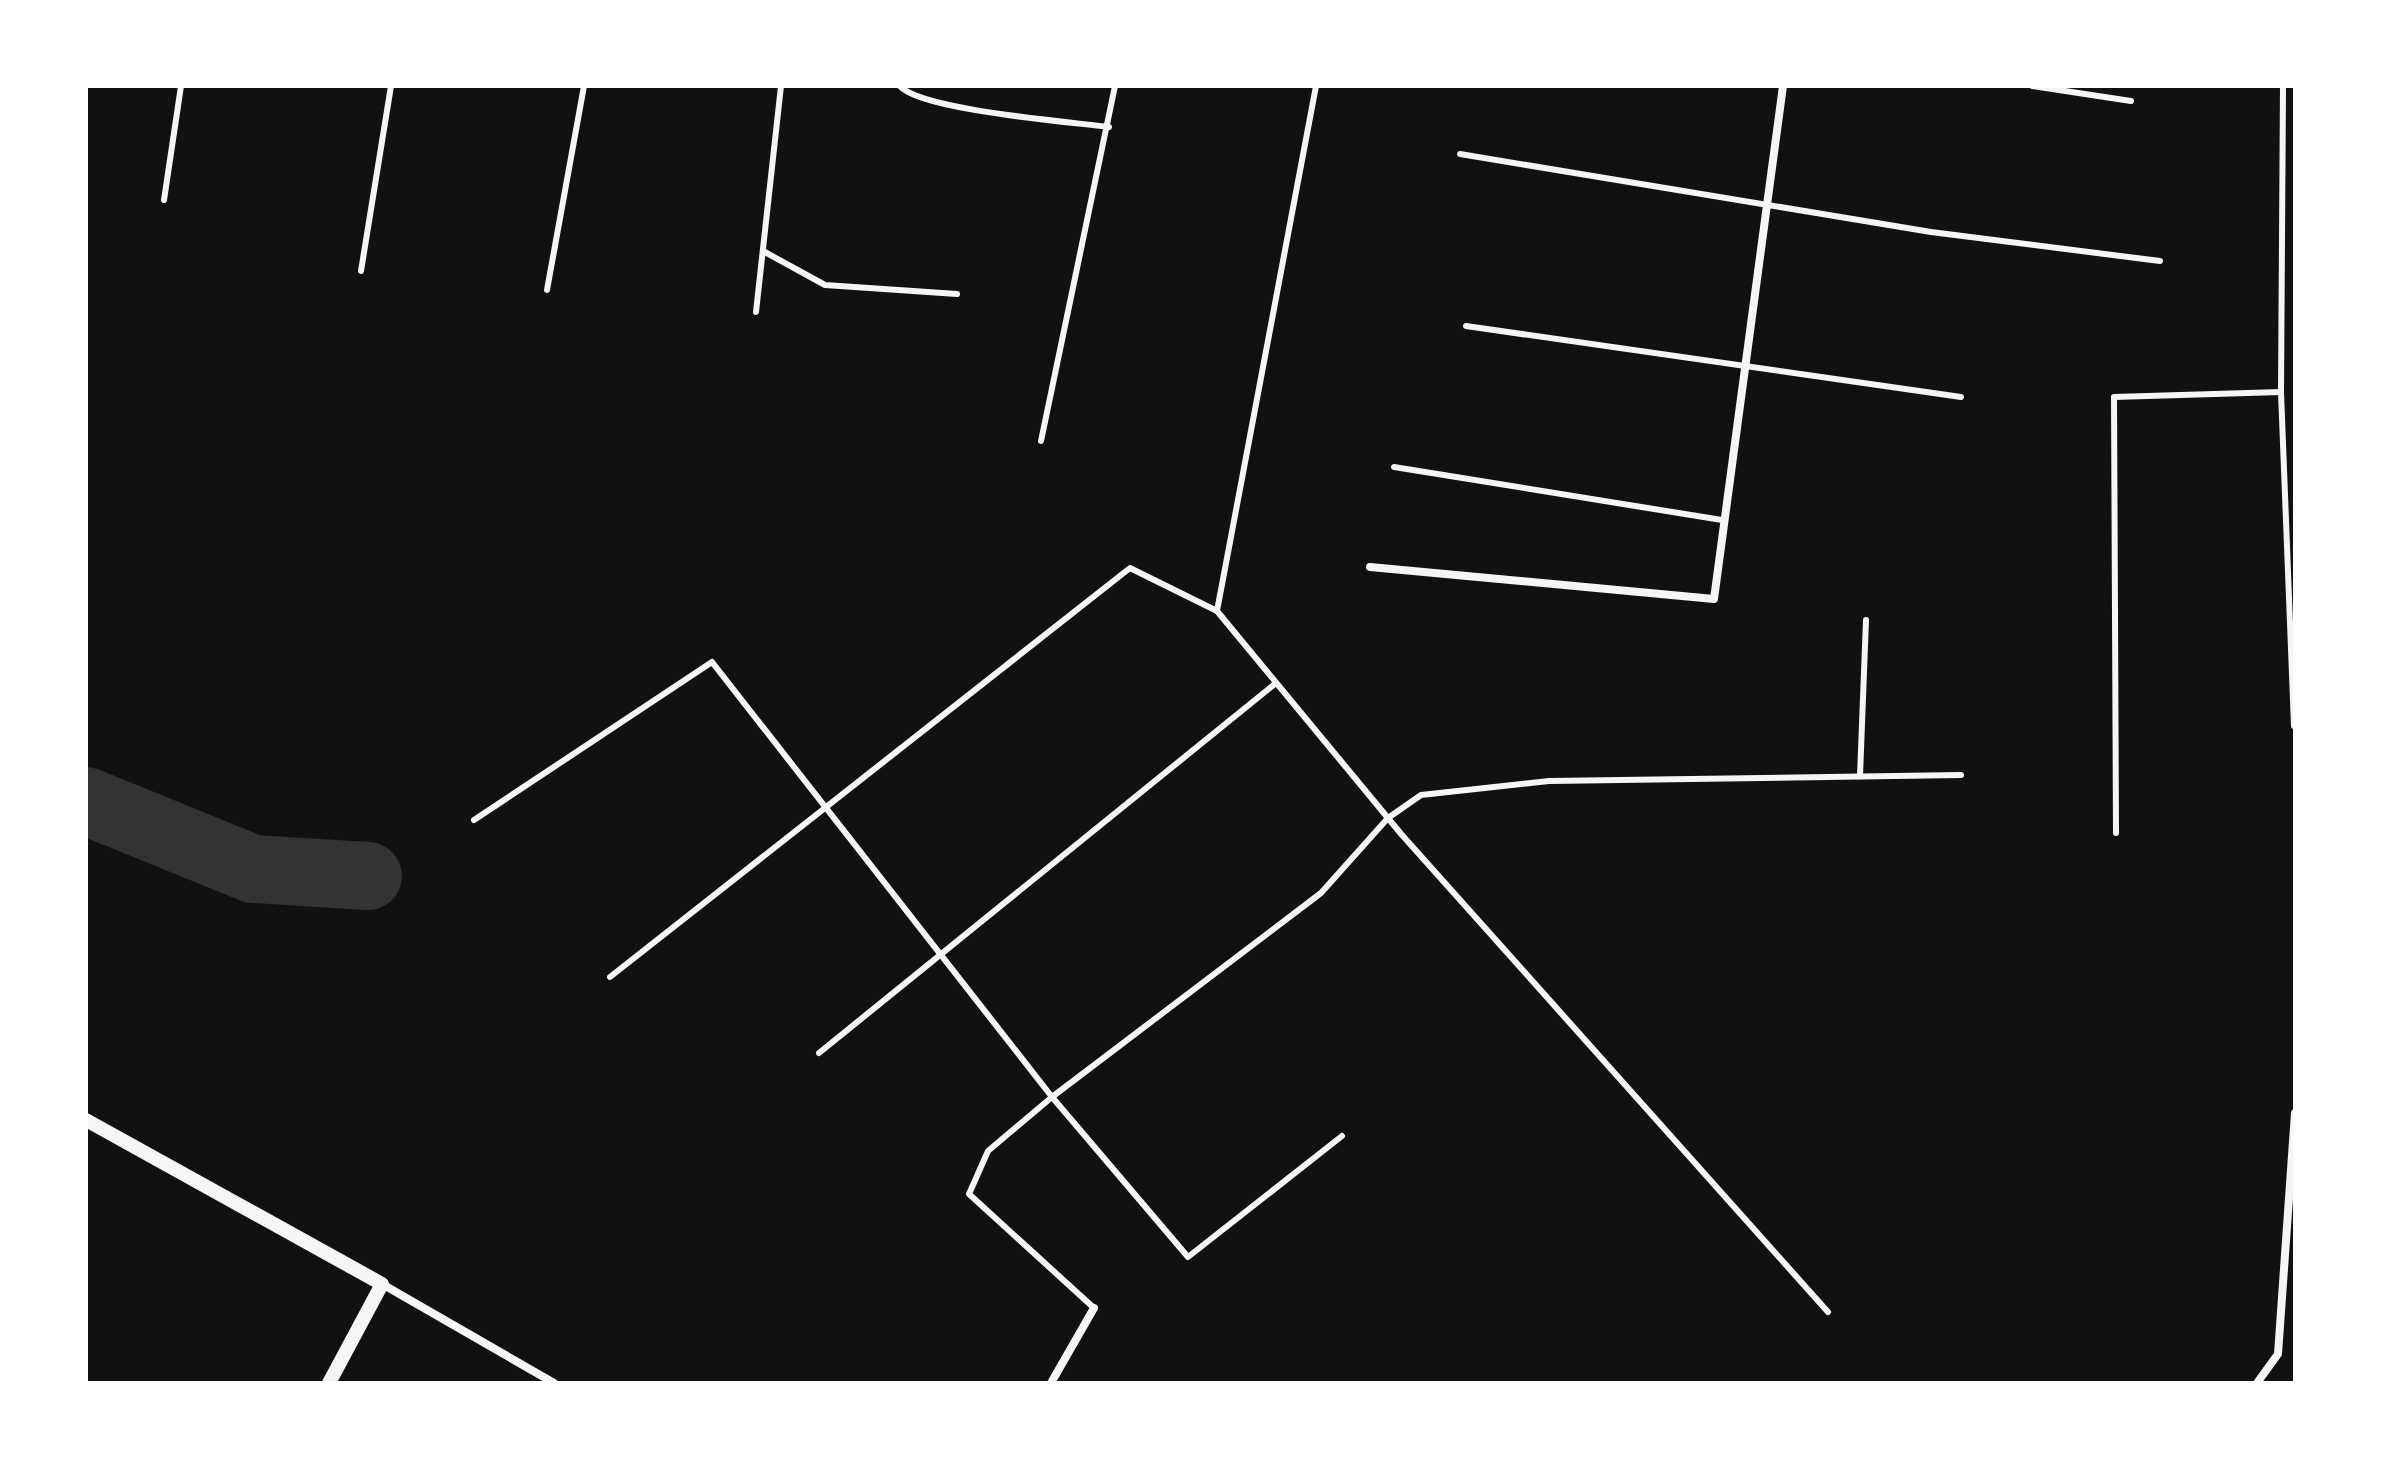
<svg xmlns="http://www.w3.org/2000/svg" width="2381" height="1469" font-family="Lato,sans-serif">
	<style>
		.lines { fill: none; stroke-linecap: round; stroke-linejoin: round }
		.river { stroke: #333; stroke-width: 68 }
		.service { stroke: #f5f5f5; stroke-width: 6 }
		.minor { stroke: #f5f5f5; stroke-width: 8 }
		.tertiary { stroke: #f5f5f5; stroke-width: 14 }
	</style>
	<rect width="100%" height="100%" fill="#111"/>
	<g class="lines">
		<!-- river -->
		<polyline class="river" points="86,801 253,869 368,876"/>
		<!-- service -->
		<g class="service">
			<path d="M 900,86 C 920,110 1071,122 1109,127"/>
			<polyline points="2032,86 2131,101"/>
			<polyline points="2283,86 2281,392 2294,726"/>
			<polyline points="1460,154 1931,232 2160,261"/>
			<polyline points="164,200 181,86"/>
			<polyline points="763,251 825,285 957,294"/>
			<polyline points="361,271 391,86"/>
			<polyline points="547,290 584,86"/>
			<polyline points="756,312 781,86"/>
			<polyline points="1466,326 1961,397"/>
			<polyline points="1041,441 1115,86"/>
			<polyline points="1394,467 1722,520"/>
			<polyline points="1217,611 1316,86"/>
			<polyline points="1860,776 1866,620"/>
			<polyline points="474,820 712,662 1052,1097 1188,1257 1342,1136"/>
			<polyline points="2116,833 2114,397 2281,392"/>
			<polyline points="610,977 1130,568 1217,611 1402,835 1828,1312"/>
			<polyline points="819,1053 1276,683"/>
			<polyline points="1094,1308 969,1194 988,1151 1052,1097 1321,893 1388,818 1421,795 1549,781 1961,775"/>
		</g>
		<!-- minor -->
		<g class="minor">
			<polyline points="1370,567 1714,599 1783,86"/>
			<polyline points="382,1284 554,1383"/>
			<polyline points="1051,1383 1094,1308"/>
			<polyline points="2257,1383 2278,1354 2295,1113"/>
		</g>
		<!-- tertiary -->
		<polyline class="tertiary" points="86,1120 382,1284 329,1383"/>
	</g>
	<!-- border -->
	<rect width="2381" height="1469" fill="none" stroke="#ffffff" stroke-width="176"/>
</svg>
